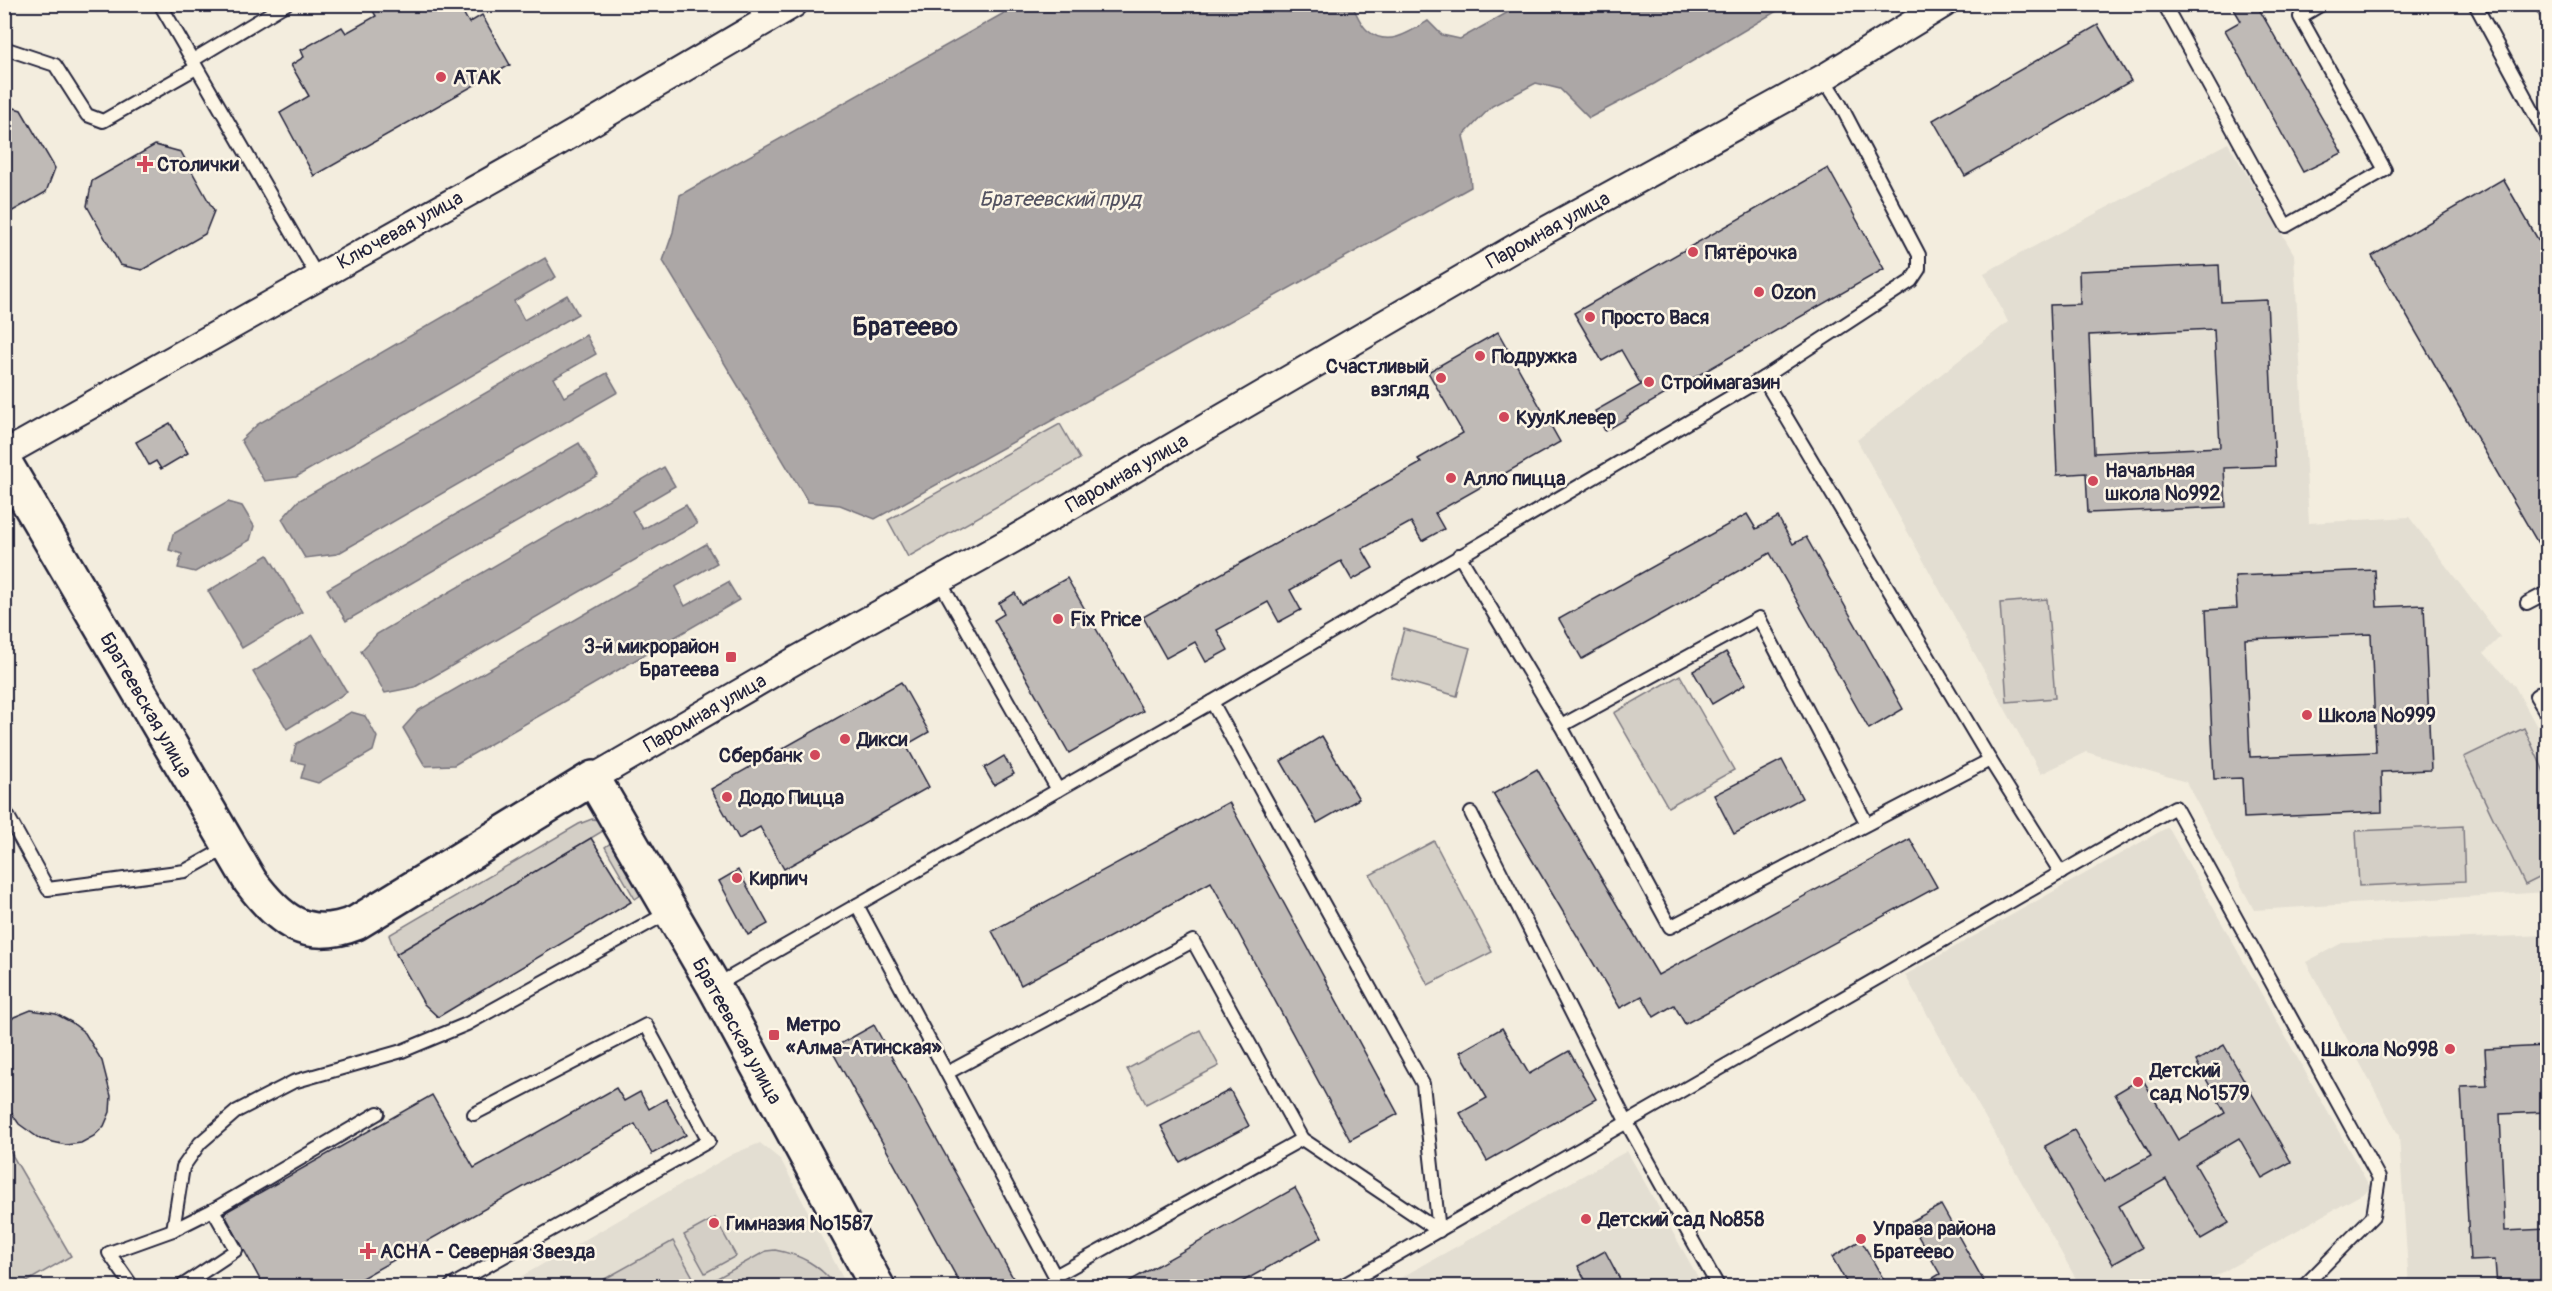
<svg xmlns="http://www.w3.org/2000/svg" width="2552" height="1291" font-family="Pangolin,sans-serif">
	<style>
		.built { fill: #e3ded2 }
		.green { fill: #d4cfc6; stroke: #7b7880; stroke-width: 1.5 }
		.water { fill: #aca7a6; stroke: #75727b; stroke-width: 1.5 }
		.building { fill: #bfbab6; stroke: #22223b; stroke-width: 1.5; fill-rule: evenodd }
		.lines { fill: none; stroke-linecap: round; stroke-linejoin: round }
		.lane-casing { stroke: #22223b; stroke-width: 16 }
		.street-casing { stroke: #22223b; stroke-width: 30 }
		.secondary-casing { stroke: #22223b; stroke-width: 38 }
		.lane { stroke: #fcf5e5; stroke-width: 12 }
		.street { stroke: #fcf5e5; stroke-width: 26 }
		.secondary { stroke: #fcf5e5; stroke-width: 33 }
		.poi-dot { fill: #d1495b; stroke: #fcf5e5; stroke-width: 2 }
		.labels { text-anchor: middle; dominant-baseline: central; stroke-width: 5; stroke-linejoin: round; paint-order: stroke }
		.poi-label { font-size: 20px; font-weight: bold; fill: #22223b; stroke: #fcf5e5; text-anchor: start }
		.street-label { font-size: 20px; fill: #22223b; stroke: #fcf5e5 }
		.water-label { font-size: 21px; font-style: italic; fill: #525160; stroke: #fcf5e5 }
		.district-label { font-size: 26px; font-weight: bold; fill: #22223b; stroke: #fcf5e5 }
	</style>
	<rect width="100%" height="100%" fill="#f3edde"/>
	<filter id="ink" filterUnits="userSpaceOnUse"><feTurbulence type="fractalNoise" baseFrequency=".0167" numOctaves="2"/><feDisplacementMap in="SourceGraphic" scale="12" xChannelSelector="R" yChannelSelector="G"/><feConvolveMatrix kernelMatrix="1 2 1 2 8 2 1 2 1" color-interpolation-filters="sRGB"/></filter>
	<g filter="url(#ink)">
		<!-- built -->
		<g class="built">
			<polygon points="2228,143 2294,254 2309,523 2409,517 2500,637 2484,653 2514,685 2547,745 2547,892 2254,910 2186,782 2086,752 2041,774 1857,440 2008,322 1984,273"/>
			<polygon points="2168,827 2371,1189 2198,1286 2080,1286 1905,975"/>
			<polygon points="2547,935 2547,1286 2409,1286 2399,1136 2306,962 2342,943"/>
			<polygon points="760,1143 781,1160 847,1286 505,1286 733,1154"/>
			<polygon points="1627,1151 1703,1286 1386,1286"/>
		</g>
		<!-- green -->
		<g class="green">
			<polygon points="2533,5 2547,5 2547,30"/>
			<polygon points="1060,424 1080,459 908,557 888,520"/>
			<polygon points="2047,599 2055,698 2007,702 2000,603"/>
			<polygon points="1404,629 1470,648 1457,696 1391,677"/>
			<polygon points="1680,675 1734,770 1668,807 1614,713"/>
			<polygon points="2524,728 2547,778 2547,874 2525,885 2464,757"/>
			<polygon points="592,819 607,821 613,825 396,954 389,935 579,824"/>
			<polygon points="2463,826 2465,881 2359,886 2356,831"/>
			<polygon points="618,838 650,889 635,899 605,847"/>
			<polygon points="1434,841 1492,952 1428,985 1370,875"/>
			<polygon points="1200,1030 1219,1066 1146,1104 1127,1069"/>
			<polygon points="4,1141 71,1256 19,1286 5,1286"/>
			<polygon points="715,1218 736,1256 705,1273 684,1235"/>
			<polygon points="673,1241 694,1279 681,1286 592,1286"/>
			<path d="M 775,1250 C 802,1255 819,1265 836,1286 L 703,1286 L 766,1251 Z"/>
		</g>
		<!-- water -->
		<g class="water">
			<path d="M 1020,4 L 1352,5 C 1356,12 1360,24 1367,30 C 1387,48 1409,33 1428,21 L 1442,35 L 1460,39 L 1521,5 L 1787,5 L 1654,84 L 1589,118 L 1560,89 L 1536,83 L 1492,106 L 1463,136 L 1469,163 L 1471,187 L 875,519 L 840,505 L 808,502 L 663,261 L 673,232 L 680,195 Z"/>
			<polygon points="545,258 556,277 514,301 524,320 567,295 578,314 296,477 264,481 241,440 258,424"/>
			<polygon points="586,335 596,354 554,378 564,397 607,373 618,392 337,554 305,558 282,519 298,501"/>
			<polygon points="579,443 598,475 346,621 327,589"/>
			<polygon points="664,467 675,486 632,511 643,529 686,505 697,524 415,687 385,693 361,651 377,634"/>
			<polygon points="228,502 242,506 254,526 250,540 195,572 178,568 182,554 169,550 173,534"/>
			<polygon points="706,544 717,563 675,587 685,606 728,582 739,600 454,765 425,766 403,728 419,710"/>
			<polygon points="268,555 302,612 242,648 208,591"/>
			<polygon points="313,635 347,692 287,729 253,672"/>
			<polygon points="351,712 365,716 377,737 373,751 318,783 301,778 305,764 292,761 296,744"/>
		</g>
		<!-- building -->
		<g class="building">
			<polygon points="369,4 446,4 451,14 461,9 469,23 482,15 510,65 314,176 280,113 309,96 291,65 304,57 301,50 342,27 346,33 376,16"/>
			<polygon points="2231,4 2256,4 2342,153 2303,172 2225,30 2241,21"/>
			<polygon points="2098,25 2131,81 1965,176 1933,120"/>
			<polygon points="4,105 21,110 55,168 46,192 4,216"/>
			<polygon points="155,145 181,152 214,211 205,234 142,270 120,265 87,206 92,181"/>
			<polygon points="1828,168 1884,269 1627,416 1628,418 1605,431 1595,411 1641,385 1621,350 1602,361 1574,313"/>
			<polygon points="2503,179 2547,255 2547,559 2372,256"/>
			<path d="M 2219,265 L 2221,302 L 2267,300 L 2275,466 L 2224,468 L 2226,507 L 2088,513 L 2086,473 L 2057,475 L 2050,305 L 2080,304 L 2079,271 ZM 2214,329 L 2220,447 L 2094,453 L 2089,335 Z"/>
			<polygon points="1498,332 1560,442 1435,513 1444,529 1422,541 1411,522 1362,549 1373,568 1352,580 1341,561 1290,590 1301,610 1279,622 1268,602 1217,630 1228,650 1206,662 1195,642 1166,658 1143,617 1421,463 1418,459 1463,433 1428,372"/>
			<polygon points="170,423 188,453 161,469 156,461 149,465 136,442"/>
			<polygon points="1747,514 1756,529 1778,517 1793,544 1806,537 1903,709 1869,729 1770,553 1582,659 1559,619"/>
			<path d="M 2375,570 L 2377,607 L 2424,605 L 2431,770 L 2381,772 L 2382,812 L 2244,818 L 2242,778 L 2214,779 L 2206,610 L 2237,608 L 2235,576 ZM 2371,634 L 2376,752 L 2250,757 L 2245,639 Z"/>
			<polygon points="1067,578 1143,711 1069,753 994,620 1004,614 999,603 1015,593 1021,604"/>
			<polygon points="1726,652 1746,684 1712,704 1693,671"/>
			<polygon points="901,682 929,732 906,745 929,787 784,869 760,827 739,839 711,789"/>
			<polygon points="1322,736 1359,799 1317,823 1281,761"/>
			<polygon points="1004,756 1014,774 994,785 984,768"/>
			<polygon points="1782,760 1802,798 1734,834 1714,795"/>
			<polygon points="1537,769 1658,975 1910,839 1937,887 1685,1024 1674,1005 1654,1017 1642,996 1620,1008 1493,794"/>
			<polygon points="1229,802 1398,1114 1350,1140 1211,882 1021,985 992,931"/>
			<polygon points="591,838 631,902 438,1017 424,1004 396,954"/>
			<polygon points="738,870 768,924 748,935 719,881"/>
			<polygon points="31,1010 56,1014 71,1022 85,1033 102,1061 111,1096 110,1112 104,1126 94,1136 81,1143 66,1145 40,1139 19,1124 4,1102 4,1027 14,1017"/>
			<polygon points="874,1025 1018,1287 962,1287 831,1049"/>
			<polygon points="1502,1028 1529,1074 1569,1051 1596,1099 1487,1161 1460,1113 1487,1098 1460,1052"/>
			<polygon points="2224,1045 2291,1162 2262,1178 2239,1138 2195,1164 2229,1223 2201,1239 2166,1179 2119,1206 2142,1248 2113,1264 2045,1146 2074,1130 2104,1182 2151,1156 2115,1094 2142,1078 2178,1140 2225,1113 2196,1061"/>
			<polygon points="2547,1046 2547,1112 2500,1114 2505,1231 2547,1229 2547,1287 2497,1287 2495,1260 2470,1261 2461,1087 2487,1086 2485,1049"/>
			<polygon points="616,1088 624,1101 640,1092 649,1109 666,1099 686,1135 652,1154 635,1124 346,1287 264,1287 224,1213 432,1095 474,1168"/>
			<polygon points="1230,1090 1249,1126 1180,1162 1161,1126"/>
			<polygon points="1295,1188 1322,1237 1233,1287 1119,1287"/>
			<polygon points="1941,1205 1987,1287 1918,1287 1940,1274 1910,1222"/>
			<polygon points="1861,1240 1888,1287 1849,1287 1832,1257"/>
			<polygon points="1605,1251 1624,1287 1589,1287 1578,1266"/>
		</g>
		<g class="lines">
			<!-- lane casing -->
			<g class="lane-casing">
				<g id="lane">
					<polyline points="160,4 317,276"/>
					<polyline points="753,4 762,22"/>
					<polyline points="2164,4 2286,226 2385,170 2300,17 2322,4"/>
					<polyline points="2475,4 2548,139"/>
					<polyline points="4,48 55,65 87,115 103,121 196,68"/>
					<polyline points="193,60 286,4"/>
					<polyline points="1763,378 1911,281 1919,269 1919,255 1840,104 1823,78"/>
					<polyline points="1459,555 1561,726"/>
					<polyline points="939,580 1058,790"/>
					<polyline points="2527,603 2548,592"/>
					<polyline points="2548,688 2536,696 2548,716"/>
					<polyline points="1212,702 1423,1084 1439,1231 1302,1139"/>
					<polyline points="4,809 48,889 185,871 228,847"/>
					<polyline points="1471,813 1627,1123 1718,1286"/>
					<polyline points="1867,824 1759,618 1561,726 1670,927 1990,760"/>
					<polyline points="857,905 1055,1276 1302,1139 1193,941 947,1073"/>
					<polyline points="715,986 1212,702 1763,378 1990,760 2061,873"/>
					<polyline points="173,1230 183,1167 200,1143 237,1111 293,1082 402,1051 467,1024 669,912"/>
					<polyline points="132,1286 109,1253 173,1230 213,1210"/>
					<polyline points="182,1286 236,1250 213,1210 378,1113"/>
					<polyline points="451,1286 709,1141 646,1025 474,1114"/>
					<polyline points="1342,1286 2175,807 2379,1178 2373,1216 2304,1286"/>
				</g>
			</g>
			<!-- street casing -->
			<g class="street-casing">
				<g id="street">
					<polyline points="4,454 550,147 794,4"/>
					<polyline points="593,778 796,660 1012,540 1530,239 1823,78 1944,4"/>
				</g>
			</g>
			<!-- secondary casing -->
			<g class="secondary-casing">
				<path id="secondary" d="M 4,461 L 250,881 C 279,920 306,943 356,923 L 593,778 L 714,986 L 877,1286"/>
			</g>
			<!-- lane -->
			<use href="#lane" class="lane"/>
			<!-- street -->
			<use href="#street" class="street"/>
			<!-- secondary -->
			<use href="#secondary" class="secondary"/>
		</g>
	</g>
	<!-- markers -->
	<g class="poi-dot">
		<circle cx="441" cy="77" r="6"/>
		<path d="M142 155h6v6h6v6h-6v6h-6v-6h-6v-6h6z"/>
		<circle cx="1693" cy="252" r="6"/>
		<circle cx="1759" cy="292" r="6"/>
		<circle cx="1590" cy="317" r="6"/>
		<circle cx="1480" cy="356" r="6"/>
		<circle cx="1441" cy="378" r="6"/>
		<circle cx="1649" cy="382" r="6"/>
		<circle cx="1504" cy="417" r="6"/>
		<circle cx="1451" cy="478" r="6"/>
		<circle cx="2093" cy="481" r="6"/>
		<circle cx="1058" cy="619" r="6"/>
		<rect x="725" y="651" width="12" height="12" rx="3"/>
		<circle cx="2307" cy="715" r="6"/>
		<circle cx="845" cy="739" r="6"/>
		<circle cx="815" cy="755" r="6"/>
		<circle cx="727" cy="797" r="6"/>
		<circle cx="737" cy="878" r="6"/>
		<rect x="768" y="1029" width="12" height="12" rx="3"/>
		<circle cx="2450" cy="1049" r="6"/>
		<circle cx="2138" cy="1082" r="6"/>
		<circle cx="1586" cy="1219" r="6"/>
		<circle cx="714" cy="1223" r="6"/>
		<circle cx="1861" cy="1239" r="6"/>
		<path d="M365 1242h6v6h6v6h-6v6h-6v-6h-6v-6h6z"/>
	</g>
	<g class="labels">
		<!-- poi labels -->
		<g class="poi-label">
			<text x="453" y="77">АТАК</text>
			<text x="157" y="164">Столички</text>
			<text x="1705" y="252">Пятёрочка</text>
			<text x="1771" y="292">Ozon</text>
			<text x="1602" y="317">Просто Вася</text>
			<text x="1492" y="356">Подружка</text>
			<text x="1429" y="366" text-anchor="end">Счастливый<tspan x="1429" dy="23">взгляд</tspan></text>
			<text x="1661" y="382">Строймагазин</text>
			<text x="1516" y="417">КуулКлевер</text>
			<text x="2105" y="470">Начальная<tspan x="2105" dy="23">школа №992</tspan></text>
			<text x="1463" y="478">Алло пицца</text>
			<text x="1070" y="619">Fix Price</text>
			<text x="719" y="646" text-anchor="end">3-й микрорайон<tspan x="719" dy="23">Братеева</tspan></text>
			<text x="2319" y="715">Школа №999</text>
			<text x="857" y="739">Дикси</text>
			<text x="803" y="755" text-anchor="end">Сбербанк</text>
			<text x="739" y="797">Додо Пицца</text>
			<text x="749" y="878">Кирпич</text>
			<text x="786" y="1024">Метро<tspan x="786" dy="23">«Алма-Атинская»</tspan></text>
			<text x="2438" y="1049" text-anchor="end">Школа №998</text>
			<text x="2150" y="1070">Детский<tspan x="2150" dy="23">сад №1579</tspan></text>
			<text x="1598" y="1219">Детский сад №858</text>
			<text x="726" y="1223">Гимназия №1587</text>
			<text x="1873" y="1228">Управа района<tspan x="1873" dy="23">Братеево</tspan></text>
			<text x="380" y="1251">АСНА - Северная Звезда</text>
		</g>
		<!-- street labels -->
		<g class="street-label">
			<text transform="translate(400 230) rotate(-29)">Ключевая улица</text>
			<text transform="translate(1548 230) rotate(-29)">Паромная улица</text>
			<text transform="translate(1127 473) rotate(-30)">Паромная улица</text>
			<text transform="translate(146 705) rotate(60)">Братеевская улица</text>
			<text transform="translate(705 713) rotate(-30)">Паромная улица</text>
			<text transform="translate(737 1031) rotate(61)">Братеевская улица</text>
		</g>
		<!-- water labels -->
		<g class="water-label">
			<text x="1060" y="199">Братеевский пруд</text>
		</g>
		<!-- district labels -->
		<g class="district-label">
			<text x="905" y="327">Братеево</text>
		</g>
	</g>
	<!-- margin -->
	<rect width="2552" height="1291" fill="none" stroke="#fcf5e5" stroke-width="24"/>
	<rect x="12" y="12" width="2528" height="1267" fill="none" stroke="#22223b" stroke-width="2" filter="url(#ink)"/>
</svg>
